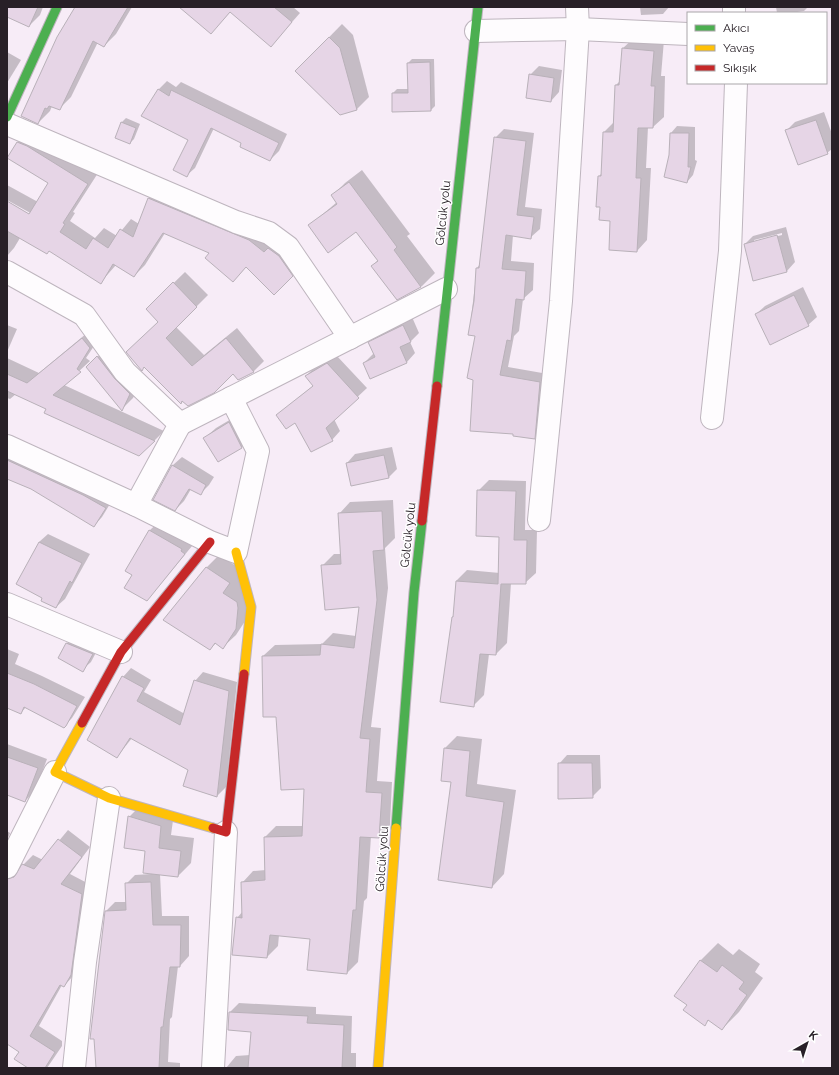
<svg xmlns="http://www.w3.org/2000/svg" width="839" height="1075" font-family="Raleway,sans-serif">
	<style>
		.shadow { fill: #0003; fill-rule: evenodd }
		.building { fill: #e6d5e6; stroke: #b9b1b9 }
		.lines { fill: none; stroke-linecap: round; stroke-linejoin: round }
		.street-casing { stroke: #beb5be; stroke-width: 24 }
		.fast-casing { stroke: #beb5be; stroke-width: 11 }
		.slow-casing { stroke: #beb5be; stroke-width: 11 }
		.jam-casing { stroke: #beb5be; stroke-width: 11 }
		.street { stroke: #fefcfe; stroke-width: 22 }
		.fast { stroke: #4caf50; stroke-width: 9 }
		.slow { stroke: #ffc107; stroke-width: 9 }
		.jam { stroke: #c62828; stroke-width: 9 }
		.labels { text-anchor: middle; dominant-baseline: central; stroke-width: 3; stroke-linejoin: round; paint-order: stroke }
		.street-label { font-size: 12px; fill: #282027; stroke: #fff }
	</style>
	<rect width="100%" height="100%" fill="#f7ecf7"/>
	<!-- shadow -->
	<g class="shadow">
		<polygon points="7,7 43,7 40,15 29,26 7,16"/>
		<polygon points="76,7 132,7 116,34 104,46 98,42 71,97 59,109 52,106 50,111 38,123"/>
		<polygon points="181,7 293,7 300,13 271,46 231,11 211,33"/>
		<polygon points="640,7 669,7 663,14 641,15"/>
		<polygon points="776,7 808,7 804,11 791,13 777,13"/>
		<polygon points="342,24 353,35 369,97 356,110 296,71"/>
		<polygon points="634,38 664,40 661,76 665,76 664,117 653,127 648,127 646,168 651,168 647,240 637,251 601,206 599,176 602,173 604,132 615,121 616,85 620,81 623,48"/>
		<polygon points="7,52 21,60 7,83"/>
		<polygon points="412,59 434,59 435,106 431,110 393,111 393,93 397,89 409,89 408,63"/>
		<polygon points="539,66 562,70 559,92 551,101 530,75"/>
		<polygon points="167,81 176,87 181,82 287,134 279,151 270,160 243,142 214,128 195,168 186,176 189,139 158,90"/>
		<polygon points="824,112 832,134 832,149 827,153 787,130 795,122"/>
		<polygon points="126,118 140,124 134,139 130,143 116,138 122,122"/>
		<polygon points="677,126 695,127 695,160 697,161 693,175 687,182 670,155 671,133"/>
		<polygon points="504,129 534,133 525,207 542,209 540,229 531,237 513,235 511,261 534,263 533,290 523,299 519,331 514,336 508,367 548,374 543,429 534,438 477,335 469,335 477,268 480,264 495,138"/>
		<polygon points="29,132 98,173 73,212 75,213 70,221 95,238 104,228 117,236 131,219 139,224 149,198 159,188 260,229 303,265 274,293 247,266 233,281 211,253 165,233 145,265 134,276 116,265 101,282 50,250 20,238 14,248 7,256 7,202 33,217 34,215 7,200 7,185 38,202 49,183 18,143"/>
		<polygon points="362,170 410,234 407,236 435,273 422,286 397,299 372,266 378,260 356,231 309,226 337,202 332,196 345,183"/>
		<path d="M 786,227 L 795,262 L 787,271 L 745,244 L 753,236 ZM 782,233 L 782,235 L 754,242 L 754,240 Z"/>
		<polygon points="185,272 208,295 176,327 204,355 237,328 264,361 253,372 233,373 181,403 145,366 142,369 159,321 147,309"/>
		<polygon points="803,287 817,317 808,325 756,314 765,306"/>
		<polygon points="412,317 419,333 410,342 415,353 407,362 371,378 364,363 374,353 369,343 378,334"/>
		<polygon points="7,325 17,329 7,352"/>
		<polygon points="93,328 100,337 86,358 90,361 64,385 164,431 154,441 47,408 16,394 10,399 7,398 7,358 39,373"/>
		<polygon points="109,346 141,383 133,398 122,409 87,367"/>
		<polygon points="336,355 367,388 334,419 340,431 332,440 295,421 278,415 314,385 306,376 314,368"/>
		<polygon points="238,415 250,438 242,447 218,461 207,436 216,428"/>
		<polygon points="7,446 113,499 102,517 94,526 31,488 7,479"/>
		<polygon points="392,447 397,469 388,478 347,463 355,454"/>
		<polygon points="182,457 214,477 209,485 201,493 191,489 184,501 175,510 155,499 173,465"/>
		<polygon points="489,480 526,481 525,530 537,530 536,573 525,583 511,583 507,643 496,654 489,654 484,695 473,706 452,617 455,615 456,581 467,570 500,573 500,536 478,491"/>
		<polygon points="393,500 395,538 385,548 388,588 371,727 381,728 377,781 392,782 390,825 379,837 371,836 367,898 364,901 358,962 347,973 311,938 279,935 278,946 267,957 237,918 243,911 242,883 253,871 266,870 265,837 276,826 303,826 305,788 277,716 263,656 275,645 322,644 333,633 356,636 360,606 322,566 334,554 341,554 339,514 350,502"/>
		<polygon points="163,518 197,540 159,586 146,599 133,574 127,571 150,530"/>
		<polygon points="48,534 90,554 65,599 56,607 39,542"/>
		<polygon points="219,555 242,570 249,615 236,635 223,647 216,643 210,649 206,568"/>
		<polygon points="76,635 100,645 91,662 82,670 59,658 67,643"/>
		<polygon points="7,649 19,654 15,664 42,676 85,697 72,718 63,727 26,707 21,713 7,707"/>
		<polygon points="131,668 151,680 144,692 185,714 195,681 203,672 237,682 226,787 217,796 189,769 132,738 117,757 123,677"/>
		<polygon points="457,736 482,739 477,784 516,790 504,874 492,887 452,781 445,748"/>
		<polygon points="7,744 47,759 35,791 25,801 7,794"/>
		<polygon points="567,755 600,755 601,788 592,797 559,764"/>
		<polygon points="142,804 174,813 171,835 194,838 191,863 178,876 160,874 162,916 189,916 189,956 180,966 178,966 172,1017 170,1019 168,1062 180,1063 180,1068 97,1068 95,1038 91,1038 106,911 115,902 126,902 126,884 135,875 151,874 146,850 129,817"/>
		<polygon points="68,830 90,847 70,874 91,885 73,976 64,986 62,985 39,1026 62,1041 62,1046 47,1068 30,1068 20,1052 7,1043 7,865 11,869 18,870 33,855 43,860"/>
		<polygon points="7,831 10,833 7,840"/>
		<polygon points="718,943 733,955 739,949 760,964 755,972 763,978 739,1012 722,1029 709,1020 704,1024 688,1005 675,996 701,960"/>
		<polygon points="239,1003 316,1007 316,1014 352,1016 351,1053 356,1053 356,1068 226,1068 236,1056 250,1055 252,1031 230,1012"/>
	</g>
	<!-- building -->
	<g class="building">
		<polygon points="7,7 38,7 29,27 7,17"/>
		<polygon points="75,7 128,7 104,47 93,41 60,110 49,106 47,109 45,108 38,124 21,116 57,37"/>
		<polygon points="179,7 274,7 292,22 271,47 230,12 211,34"/>
		<polygon points="329,37 340,48 357,110 340,115 295,71"/>
		<polygon points="622,48 654,51 651,86 655,86 653,128 638,128 636,178 641,178 637,252 609,250 610,221 599,220 600,207 596,207 598,176 601,176 603,132 613,132 615,85 619,85"/>
		<polygon points="430,62 431,111 392,112 392,93 408,93 407,63"/>
		<polygon points="529,74 554,78 551,102 526,98"/>
		<polygon points="158,89 169,96 171,90 279,143 270,161 240,147 241,143 211,128 187,177 173,170 188,140 141,116"/>
		<polygon points="816,120 828,154 798,165 785,130"/>
		<polygon points="121,122 136,128 130,144 115,138"/>
		<polygon points="670,133 689,133 688,167 691,167 687,183 664,177 669,155"/>
		<polygon points="494,137 526,141 517,215 534,217 531,239 506,235 502,269 526,271 524,300 516,299 511,341 507,340 500,375 540,382 535,439 513,436 513,434 470,431 473,380 467,378 475,336 468,335 474,301 476,268 479,268"/>
		<polygon points="17,142 27,146 88,184 63,223 65,224 60,232 86,249 93,238 108,248 120,229 133,237 148,198 249,240 264,252 268,248 279,256 293,276 274,295 246,267 233,282 205,258 209,253 163,233 134,277 113,264 101,284 49,251 47,254 7,231 7,201 29,214 48,183 7,158"/>
		<polygon points="349,182 397,247 394,250 421,287 397,300 371,266 378,261 356,232 328,253 308,225 337,204 331,195"/>
		<polygon points="777,235 787,272 753,281 744,244"/>
		<polygon points="173,282 197,307 166,338 192,366 226,338 254,372 238,380 233,374 214,393 188,406 182,401 181,404 144,367 142,371 126,352 158,322 146,309"/>
		<polygon points="794,295 809,326 770,345 755,314"/>
		<polygon points="403,325 411,342 400,347 407,363 370,379 363,363 375,357 368,342"/>
		<polygon points="82,338 90,348 77,369 81,372 53,395 155,441 139,456 44,413 46,409 7,391 7,374 27,383"/>
		<polygon points="97,356 115,379 130,394 122,411 86,367"/>
		<polygon points="327,363 359,398 326,428 333,441 311,452 295,423 286,429 276,415 313,386 305,376"/>
		<polygon points="229,422 242,448 218,462 203,438"/>
		<polygon points="384,455 389,478 351,486 346,463"/>
		<polygon points="7,460 83,495 106,508 94,527 31,489 7,479"/>
		<polygon points="172,465 206,485 201,495 189,489 175,511 153,500"/>
		<polygon points="477,490 516,491 514,540 527,540 526,584 501,584 496,655 480,654 474,707 440,702 452,617 453,617 456,581 498,584 499,537 476,536"/>
		<polygon points="382,511 384,550 373,551 377,600 360,738 370,739 366,792 382,793 379,838 360,837 356,910 353,910 347,974 307,970 310,939 270,935 267,958 232,955 236,917 242,918 241,882 265,880 264,837 302,836 304,789 281,790 276,717 263,717 262,656 320,655 321,644 354,648 359,607 325,610 321,565 341,564 338,513"/>
		<polygon points="149,530 182,549 181,551 185,554 147,601 124,588 132,575 125,571"/>
		<polygon points="39,542 82,563 72,583 70,581 56,608 41,601 42,598 16,584"/>
		<polygon points="206,567 230,583 223,593 237,602 238,608 236,629 223,649 215,643 210,650 163,620"/>
		<polygon points="66,643 93,654 83,672 58,658"/>
		<polygon points="7,673 34,684 77,706 66,726 64,728 24,707 21,714 7,708"/>
		<polygon points="122,676 144,688 137,701 180,725 194,680 229,691 217,797 183,786 188,770 130,738 117,758 87,740"/>
		<polygon points="444,748 470,751 466,796 504,802 492,888 438,880 451,782 441,781"/>
		<polygon points="7,757 38,768 25,802 7,795"/>
		<polygon points="558,763 592,763 593,798 558,799"/>
		<polygon points="128,816 161,826 159,848 181,851 178,877 143,873 145,851 124,848"/>
		<polygon points="58,839 82,857 61,884 82,894 71,975 64,987 60,985 30,1036 55,1052 45,1068 28,1068 14,1059 19,1052 7,1044 7,879 14,877 22,864 34,869"/>
		<polygon points="151,882 153,925 181,925 180,967 170,967 163,1027 161,1027 159,1068 96,1068 94,1039 90,1039 105,911 126,910 125,883"/>
		<polygon points="700,960 717,972 722,965 744,982 739,989 747,995 722,1030 708,1020 705,1026 683,1010 687,1005 674,996"/>
		<polygon points="229,1012 308,1016 307,1023 344,1025 342,1068 248,1068 251,1032 228,1030"/>
	</g>
	<g class="lines">
		<!-- street casing -->
		<g class="street-casing">
			<g id="street">
				<polyline points="734,7 734,13"/>
				<polyline points="476,31 578,29 688,34"/>
				<polyline points="7,124 236,222 269,233 288,247 350,338"/>
				<polyline points="7,272 84,315 125,372 180,424 136,505 7,446"/>
				<polyline points="712,418 730,251 736,83"/>
				<polyline points="180,424 446,289"/>
				<polyline points="136,505 210,542 236,552 258,451 231,398"/>
				<polyline points="539,520 561,301 578,29 577,7"/>
				<polyline points="7,604 121,652"/>
				<polyline points="7,867 55,772"/>
				<polyline points="74,1068 85,962 109,798"/>
				<polyline points="213,1068 226,832"/>
			</g>
		</g>
		<!-- fast casing -->
		<g class="fast-casing">
			<g id="fast">
				<polyline points="7,117 57,7"/>
				<polyline points="437,386 478,7"/>
				<polyline points="396,828 414,592 422,521"/>
			</g>
		</g>
		<!-- slow casing -->
		<g class="slow-casing">
			<g id="slow">
				<polyline points="236,552 251,607 244,674"/>
				<polyline points="82,723 55,772 109,798 213,828"/>
				<polyline points="378,1068 396,828"/>
			</g>
		</g>
		<!-- jam casing -->
		<g class="jam-casing">
			<g id="jam">
				<polyline points="422,521 437,386"/>
				<polyline points="82,723 121,652 210,542"/>
				<polyline points="213,828 226,832 244,674"/>
			</g>
		</g>
		<!-- street -->
		<use href="#street" class="street"/>
		<!-- fast -->
		<use href="#fast" class="fast"/>
		<!-- slow -->
		<use href="#slow" class="slow"/>
		<!-- jam -->
		<use href="#jam" class="jam"/>
	</g>
	<g class="labels">
		<!-- street labels -->
		<g class="street-label">
			<text transform="translate(443 213) rotate(-84)">Gölcük yolu</text>
			<text transform="translate(408 535) rotate(-84)">Gölcük yolu</text>
			<text transform="translate(382 859) rotate(-86)">Gölcük yolu</text>
		</g>
	</g>
	<!-- border -->
	<rect width="839" height="1075" fill="none" stroke="#282027" stroke-width="16"/>
	<!-- legend -->
	<rect x="687" y="12" width="140" height="72" fill="#ffffff" stroke="#a9a6a9"/>
	<rect x="695" y="25" width="20" height="6" fill="#4caf50" stroke="#a9a6a9"/>
	<text x="723" y="32" font-size="12" fill="#282027">Akıcı</text>
	<rect x="695" y="45" width="20" height="6" fill="#ffc107" stroke="#a9a6a9"/>
	<text x="723" y="52" font-size="12" fill="#282027">Yavaş</text>
	<rect x="695" y="65" width="20" height="6" fill="#c62828" stroke="#a9a6a9"/>
	<text x="723" y="72" font-size="12" fill="#282027">Sıkışık</text>
	<!-- north arrow -->
	<g transform="translate(807 1043) rotate(39)" stroke="#ffffff" stroke-width="3" paint-order="stroke">
	<path d="M0-3L7 15L0 10L-7 15Z" fill="#282027"/>
	<text y="-6" font-size="11" font-weight="bold" text-anchor="middle" fill="#282027">K</text>
	</g>
</svg>
